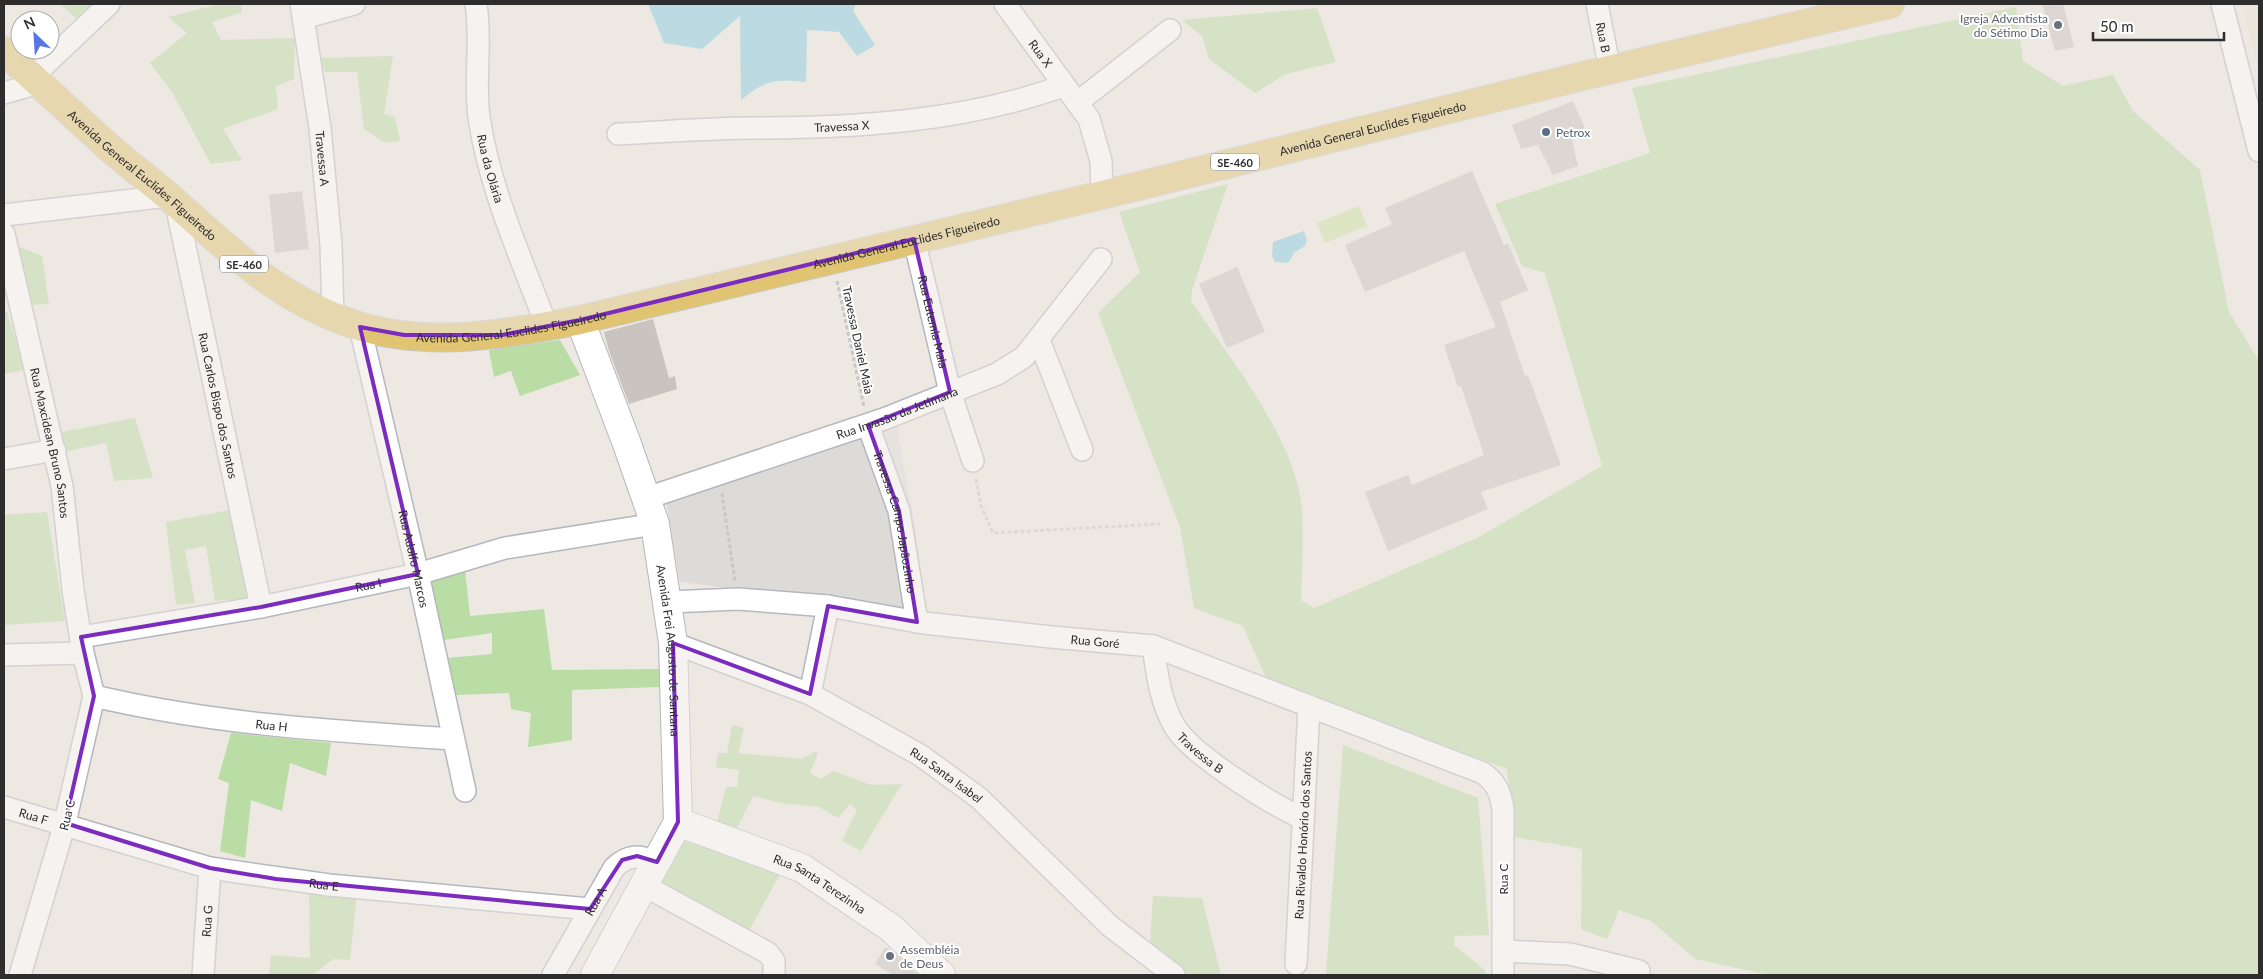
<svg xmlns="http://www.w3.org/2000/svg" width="2263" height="979" font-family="Lato,sans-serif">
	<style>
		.education { fill: #ece3d3 }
		.green { fill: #badca5 }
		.pitch { fill: #c9e2a2 }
		.plaza { fill: #dddbd8 }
		.water { fill: #82cbe1 }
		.building { fill: #c9c4c0 }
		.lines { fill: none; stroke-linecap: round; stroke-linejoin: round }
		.street-casing { stroke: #b5b7bf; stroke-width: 24 }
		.secondary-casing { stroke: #b5b7bf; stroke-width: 30 }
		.primary-casing { stroke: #c8c8c8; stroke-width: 30 }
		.path { stroke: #c8c8c8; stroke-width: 3; stroke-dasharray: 4 2.5; stroke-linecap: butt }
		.street { stroke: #fff; stroke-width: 21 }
		.secondary { stroke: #fff; stroke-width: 28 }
		.primary { stroke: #e1c472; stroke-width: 28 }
		.marked { fill: none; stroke: #7b2cbf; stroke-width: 4; stroke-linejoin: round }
		.worship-dot { fill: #6b7280; stroke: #fff; stroke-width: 2 }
		.service-dot { fill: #5c6f8a; stroke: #fff; stroke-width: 2 }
		.labels { text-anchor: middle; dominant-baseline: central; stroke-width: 4; stroke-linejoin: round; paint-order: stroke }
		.shield { fill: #fff; stroke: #6c6c6c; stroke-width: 1 }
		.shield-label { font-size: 11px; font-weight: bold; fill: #2d2d2d }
		.worship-label { font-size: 12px; fill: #5b616d; stroke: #fff; text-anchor: end }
		.street-label { font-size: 12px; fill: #2d2d2d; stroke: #fff }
		.service-label { font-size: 12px; fill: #4e5e75; stroke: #fff; text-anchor: start }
	</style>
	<rect width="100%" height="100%" fill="#ede8e2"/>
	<!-- education -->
	<polygon class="education" points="2242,4 2259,4 2259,73"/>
	<!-- green -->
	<g class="green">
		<polygon points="60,4 93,4 77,19"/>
		<polygon points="220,4 241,4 242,12 212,22 221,40 295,38 294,79 276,86 278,109 223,129 242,160 211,164 172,92 150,63 187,33 168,17"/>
		<path d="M 2016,7 L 2023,61 L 2063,86 L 2113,75 L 2133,111 L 2200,170 L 2229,312 L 2259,361 L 2259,975 L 1769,975 L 1695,959 L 1651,921 L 1619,910 L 1607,939 L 1581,929 L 1582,849 L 1514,837 L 1507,769 L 1266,678 L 1243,626 L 1194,608 L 1180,527 L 1098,313 L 1140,272 L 1119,212 L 1228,184 L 1192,290 L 1191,301 C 1230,359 1298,441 1302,512 C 1304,541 1302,571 1301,600 L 1314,608 L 1477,538 L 1602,466 L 1545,273 L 1522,266 L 1495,204 L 1650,153 L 1632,88 Z"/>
		<polygon points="1317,8 1336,62 1286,74 1255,93 1209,59 1202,36 1182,20"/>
		<polygon points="393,56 384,114 395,117 400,141 385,143 364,129 357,72 325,72 320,58"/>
		<polygon points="12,244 42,256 49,304 30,305"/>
		<polygon points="4,312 7,312 25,370 4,374"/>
		<polygon points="560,340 580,375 520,396 511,371 494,377 489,350"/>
		<polygon points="135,418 153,478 114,481 106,443 63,452 62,432"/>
		<polygon points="231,510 251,598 215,601 206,546 185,550 195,603 176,605 166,522"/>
		<polygon points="47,512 65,621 4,625 4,515"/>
		<polygon points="465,570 470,616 544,609 552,670 659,669 659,687 572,690 572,740 528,747 531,713 511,709 509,693 456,695 447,658 492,654 492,633 444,640 430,581"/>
		<polygon points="732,725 744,728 738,753 802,759 815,752 818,753 810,773 821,779 833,771 871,785 902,784 861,851 842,841 857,810 850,804 838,818 819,807 781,803 753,796 737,828 716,826 726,787 737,787 739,770 716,767 718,753 727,753"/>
		<polygon points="231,733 331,743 326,776 290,763 282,811 251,800 245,858 220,851 229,783 218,779"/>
		<polygon points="1343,745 1478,798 1489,935 1455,936 1454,945 1486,971 1486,975 1326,975"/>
		<polygon points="683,841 783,869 748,932 656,881"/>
		<polygon points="309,892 357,895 350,960 333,959 313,975 269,975 271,955 310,958"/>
		<polygon points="1153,896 1202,898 1221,975 1187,975 1150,943"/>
	</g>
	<!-- pitch -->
	<polygon class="pitch" points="1359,206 1367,226 1325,243 1317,223"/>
	<!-- plaza -->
	<polygon class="plaza" points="896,421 915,527 927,614 680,582 666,501"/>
	<!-- water -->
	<g class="water">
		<path d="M 648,4 L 856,4 L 853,11 L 875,45 L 857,56 L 839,32 L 807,30 L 806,82 C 776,79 764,80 741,100 L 740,16 L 702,49 L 664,43 Z"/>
		<polygon points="1304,231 1307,240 1305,246 1295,252 1288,263 1275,262 1272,256 1273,242"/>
	</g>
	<!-- building -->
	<g class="building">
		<polygon points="2042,4 2063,4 2074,47 2055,51"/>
		<polygon points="1573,101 1585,128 1571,135 1578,166 1553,175 1538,145 1521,149 1512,125"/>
		<polygon points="1472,171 1504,245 1508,243 1528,290 1500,302 1525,376 1528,375 1561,465 1481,492 1488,509 1388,551 1365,492 1408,475 1412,485 1484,455 1461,386 1458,387 1444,345 1496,327 1464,251 1365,292 1345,245 1392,224 1385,208"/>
		<polygon points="302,191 309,249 275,253 269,195"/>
		<polygon points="1237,267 1265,332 1227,348 1199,284"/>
		<polygon points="653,319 669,378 675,376 677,389 629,404 609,351 604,332"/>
		<polygon points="885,947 894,952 918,975 893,975 875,964"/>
	</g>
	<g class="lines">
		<!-- street casing -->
		<g class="street-casing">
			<g id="street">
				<path id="s1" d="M 301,4 L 320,128 L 331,245 L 333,316"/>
				<path id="s2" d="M 476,4 C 482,41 474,80 479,117 C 489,188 522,260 547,327"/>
				<path id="s3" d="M 1005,4 L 1089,119 L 1101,161 L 1102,195"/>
				<path id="s4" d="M 1597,4 L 1610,70"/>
				<polyline points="2222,4 2259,151"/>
				<polyline points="304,18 354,4"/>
				<polyline points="32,77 109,4"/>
				<polyline points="4,93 39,83"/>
				<polyline points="1078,102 1170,30"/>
				<path id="s5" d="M 618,134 C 663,132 709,128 755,128 C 856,128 966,121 1063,86"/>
				<path id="s6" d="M 176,204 L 261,607"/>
				<polyline points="4,215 168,196"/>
				<path id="s7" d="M 4,234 L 62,486 L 73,590 L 83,653 L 94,696 L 65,823 L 20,975"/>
				<path id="s8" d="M 914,239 L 950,392 L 973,461"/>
				<path id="s9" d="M 360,327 L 418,574 L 465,791"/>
				<polyline points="1039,340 1082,450"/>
				<path id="s10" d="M 868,425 L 899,511 L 917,622"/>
				<polyline points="4,459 55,450"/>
				<path id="s11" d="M 647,498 L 884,419 L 997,374 L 1024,357 L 1101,259"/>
				<path id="s12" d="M 669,602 L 738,599 L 828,606 L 924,623 L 1051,637 L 1153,646 L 1483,773 C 1497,783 1501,794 1503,810 L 1503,975"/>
				<path id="s13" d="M 81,637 L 261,607 L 418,574 L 505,548 L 655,524"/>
				<path id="s14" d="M 673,643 L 810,694 L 920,755 L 979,798 L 1110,926 L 1174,975"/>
				<path id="s15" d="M 1153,646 C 1157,673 1160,702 1175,727 C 1192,755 1271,804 1302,818"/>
				<polyline points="4,655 83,653"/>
				<polyline points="810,694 828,606"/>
				<path id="s16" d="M 94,696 C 212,724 332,731 453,739"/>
				<path id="s17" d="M 4,807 L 210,868 L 329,885 L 590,909"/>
				<polyline points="645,886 768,953 774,961 774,975"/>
				<polyline points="1503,951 1570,954 1639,971"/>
				<path id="s18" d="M 1296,964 L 1309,707"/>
				<path id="s19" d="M 203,975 L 210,868"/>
				<path id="s20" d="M 553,975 L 614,868 C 628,854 639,855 657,862"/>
			</g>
		</g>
		<!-- secondary casing -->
		<g class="secondary-casing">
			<g id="secondary">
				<path id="s21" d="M 580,320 L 627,444 L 655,524 L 673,643 L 678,822 L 595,975"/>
				<path id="s22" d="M 678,822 L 802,868 L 891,928 L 941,975"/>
			</g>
		</g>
		<!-- primary casing -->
		<g class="primary-casing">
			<g id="primary">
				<path id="s23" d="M 4,51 C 37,81 70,112 104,143 C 124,161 147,178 168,196 C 229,250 279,301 359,326 C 429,348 510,334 580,320 L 1102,195 L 1587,75 L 1890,4"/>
			</g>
		</g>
		<!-- path -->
		<g class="path">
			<polyline points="837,281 864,407"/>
			<polyline points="976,479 981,506 993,533 1160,524"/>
			<polyline points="722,493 735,581"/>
		</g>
		<!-- street -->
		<use href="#street" class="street"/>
		<!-- secondary -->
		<use href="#secondary" class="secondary"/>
		<!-- primary -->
		<use href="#primary" class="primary"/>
	</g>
	<!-- marked area -->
	<path d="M0 0H2263V979H0ZM 914,239 L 950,392 L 868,425 L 899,511 L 917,622 L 828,606 L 810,694 L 673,643 L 678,822 L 657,862 L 637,856 L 622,860 L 590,909 L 276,879 L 210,868 L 65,823 L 94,696 L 81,637 L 261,607 L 418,574 L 360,327 L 404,335 L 502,335 L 580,320 Z" fill="#ede8e2" fill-opacity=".55" fill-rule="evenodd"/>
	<path class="marked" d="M 914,239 L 950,392 L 868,425 L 899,511 L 917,622 L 828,606 L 810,694 L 673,643 L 678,822 L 657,862 L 637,856 L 622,860 L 590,909 L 276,879 L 210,868 L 65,823 L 94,696 L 81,637 L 261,607 L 418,574 L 360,327 L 404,335 L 502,335 L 580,320 Z"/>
	<!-- markers -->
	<g class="worship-dot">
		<circle cx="2058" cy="25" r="5"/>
		<circle cx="890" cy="956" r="5"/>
	</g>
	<circle class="service-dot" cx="1546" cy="132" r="5"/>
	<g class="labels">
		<!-- shield labels -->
		<g class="shield">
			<rect x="1211" y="153.5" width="48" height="17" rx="4"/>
			<rect x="220" y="255.5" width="48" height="17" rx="4"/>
		</g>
		<g class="shield-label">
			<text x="1235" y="162">SE-460</text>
			<text x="244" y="264">SE-460</text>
		</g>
		<!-- worship labels -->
		<g class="worship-label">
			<text x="2048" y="18">Igreja Adventista<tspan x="2048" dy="14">do Sétimo Dia</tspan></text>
			<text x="900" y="949" text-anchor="start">Assembléia<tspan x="900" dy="14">de Deus</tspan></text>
		</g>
		<!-- street labels -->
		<g class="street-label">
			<text stroke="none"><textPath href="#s4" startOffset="34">Rua B</textPath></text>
			<text stroke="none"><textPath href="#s3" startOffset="61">Rua X</textPath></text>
			<text stroke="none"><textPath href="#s5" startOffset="224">Travessa X</textPath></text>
			<text stroke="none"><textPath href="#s23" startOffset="1491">Avenida General Euclides Figueiredo</textPath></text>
			<text stroke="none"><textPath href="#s1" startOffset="156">Travessa A</textPath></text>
			<text stroke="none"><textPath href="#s2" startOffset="166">Rua da Olária</textPath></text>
			<text stroke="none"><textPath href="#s23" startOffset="186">Avenida General Euclides Figueiredo</textPath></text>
			<text stroke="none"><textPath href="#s23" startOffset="1011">Avenida General Euclides Figueiredo</textPath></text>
			<text stroke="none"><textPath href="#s8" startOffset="85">Rua Eutemia Maia</textPath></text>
			<text stroke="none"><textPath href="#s23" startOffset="606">Avenida General Euclides Figueiredo</textPath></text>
			<text transform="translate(858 340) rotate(78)">Travessa Daniel Maia</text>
			<text stroke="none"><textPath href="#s6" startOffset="206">Rua Carlos Bispo dos Santos</textPath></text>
			<text stroke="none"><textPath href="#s11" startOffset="264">Rua Invasão da Jetimana</textPath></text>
			<text stroke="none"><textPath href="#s7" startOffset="214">Rua Maxcidean Bruno Santos</textPath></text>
			<text stroke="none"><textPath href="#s10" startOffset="101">Travessa Campo Japãozinho</textPath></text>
			<text stroke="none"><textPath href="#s9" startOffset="238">Rua Adolfo Marcos</textPath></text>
			<text stroke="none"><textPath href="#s13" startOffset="292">Rua I</textPath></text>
			<text stroke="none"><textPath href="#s12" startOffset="429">Rua Goré</textPath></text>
			<text stroke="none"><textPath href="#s21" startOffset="345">Avenida Frei Augusto de Santana</textPath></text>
			<text stroke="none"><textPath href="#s16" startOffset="180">Rua H</textPath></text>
			<text stroke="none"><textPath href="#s15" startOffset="121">Travessa B</textPath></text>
			<text stroke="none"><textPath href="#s14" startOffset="305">Rua Santa Isabel</textPath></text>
			<text stroke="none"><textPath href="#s17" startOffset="31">Rua F</textPath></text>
			<text transform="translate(67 815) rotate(-76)">Rua C</text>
			<text stroke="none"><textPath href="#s18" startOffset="129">Rua Rivaldo Honório dos Santos</textPath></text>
			<text transform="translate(1503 879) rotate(-90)">Rua C</text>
			<text stroke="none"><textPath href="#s17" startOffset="330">Rua E</textPath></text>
			<text stroke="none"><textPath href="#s22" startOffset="155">Rua Santa Terezinha</textPath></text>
			<text stroke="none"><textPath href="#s20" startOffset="85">Rua A</textPath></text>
			<text stroke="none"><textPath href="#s19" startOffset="54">Rua G</textPath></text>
		</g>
		<!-- service labels -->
		<g class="service-label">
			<text x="1556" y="132">Petrox</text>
		</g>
	</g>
	<!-- border -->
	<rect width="2263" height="979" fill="none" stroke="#2d2d2d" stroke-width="10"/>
	<!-- north arrow -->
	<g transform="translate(35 35) rotate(335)"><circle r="24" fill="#ffffff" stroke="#ababab"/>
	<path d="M0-4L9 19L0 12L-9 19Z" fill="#5676e5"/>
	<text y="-8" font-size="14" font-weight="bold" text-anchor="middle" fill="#2d2d2d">N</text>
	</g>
	<!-- scale -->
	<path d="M2093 32v8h131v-8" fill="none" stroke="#2d2d2d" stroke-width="2.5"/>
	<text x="2100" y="32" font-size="15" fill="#2d2d2d" stroke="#ffffff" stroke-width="4" paint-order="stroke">50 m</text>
</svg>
